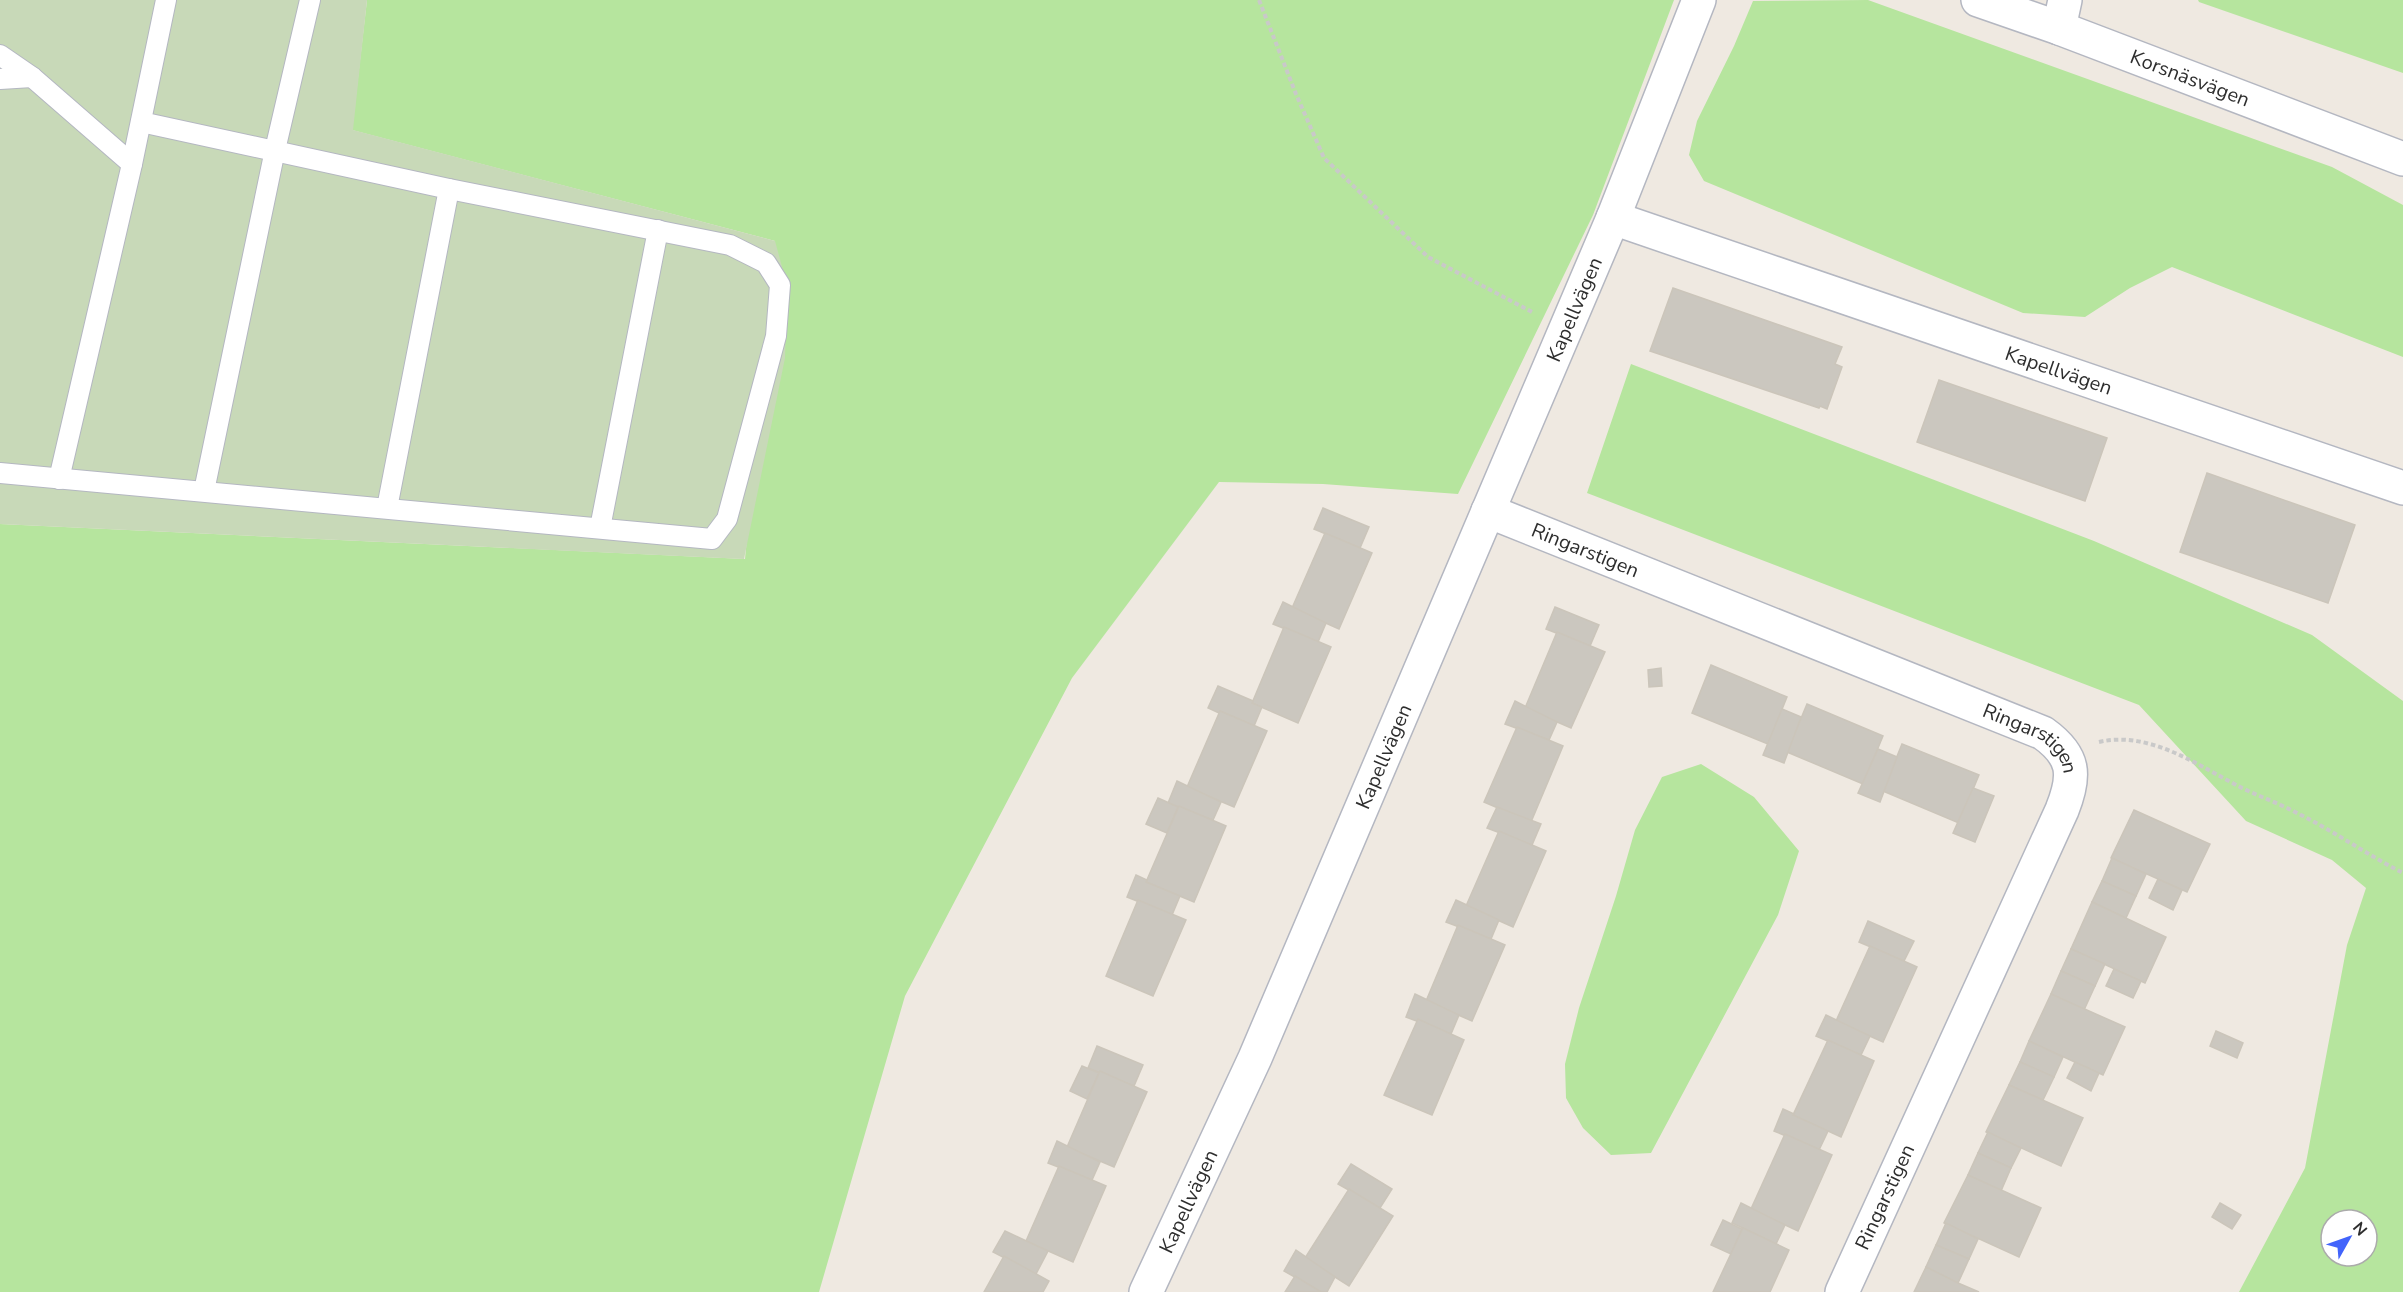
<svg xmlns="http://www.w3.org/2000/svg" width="2403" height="1292" font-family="'Nunito Sans',sans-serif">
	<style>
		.green { fill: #b6e59e; fill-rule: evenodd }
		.cemetery { fill: #c8d9b8 }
		.building { fill: #cbc7bf; stroke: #cbc5ba; stroke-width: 1.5 }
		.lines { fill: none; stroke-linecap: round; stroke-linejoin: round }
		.lane-casing { stroke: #b4b7c1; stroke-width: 22 }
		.street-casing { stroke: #b4b7c1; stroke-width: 36 }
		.secondary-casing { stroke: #b4b7c1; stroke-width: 36 }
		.path { stroke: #c9c9c9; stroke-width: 4; stroke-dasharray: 4.5 3; stroke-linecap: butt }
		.lane { stroke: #fff; stroke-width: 20 }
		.street { stroke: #fff; stroke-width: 33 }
		.secondary { stroke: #fff; stroke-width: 33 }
		.labels { text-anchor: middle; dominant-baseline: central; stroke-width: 6; stroke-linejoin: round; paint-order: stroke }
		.street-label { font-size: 20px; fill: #2e2e2e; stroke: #fff }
	</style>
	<rect width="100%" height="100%" fill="#efe9e1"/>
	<!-- green -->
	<g class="green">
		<polygon points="367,0 1674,0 1593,215 1458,494 1323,484 1219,482 1072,678 905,996 819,1292 0,1292 0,524 745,559 775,241 352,130"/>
		<polygon points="1868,0 2332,167 2403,205 2403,357 2172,267 2130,288 2085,317 2023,313 1704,181 1689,155 1697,121 1734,46 1753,1"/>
		<polygon points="2198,0 2403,0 2403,73 2199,2"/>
		<path d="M 1631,364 L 2094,541 L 2312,635 L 2403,701 L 2403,1292 L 2239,1292 L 2305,1168 L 2347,945 L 2366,888 L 2332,860 L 2246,821 L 2139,705 L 1587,493 ZM 2331,1220 L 2367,1220 L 2367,1256 L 2331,1256 Z"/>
		<polygon points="1701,764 1754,797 1799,851 1778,915 1651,1153 1611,1155 1583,1128 1566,1098 1565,1064 1579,1008 1616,896 1635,830 1662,777"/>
	</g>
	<!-- cemetery -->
	<polygon class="cemetery" points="0,0 367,0 353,130 775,241 787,285 785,358 744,559 0,524"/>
	<!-- building -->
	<g class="building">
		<polygon points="1673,288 1842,347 1835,364 1842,367 1827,409 1820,406 1819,408 1650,351"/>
		<polygon points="1939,380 2107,438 2085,501 1917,442"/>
		<polygon points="2207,473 2355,525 2328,603 2180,552"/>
		<polygon points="1323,508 1369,527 1360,548 1314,529"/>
		<polygon points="1325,533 1372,553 1339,629 1292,608"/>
		<polygon points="1283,602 1326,623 1318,642 1273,624"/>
		<polygon points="1555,607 1599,625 1590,646 1546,629"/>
		<polygon points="1284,627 1331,647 1298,723 1252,703"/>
		<polygon points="1557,632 1605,652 1571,728 1525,708"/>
		<polygon points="1711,665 1787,697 1768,744 1692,713"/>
		<polygon points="1661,668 1662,686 1649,687 1648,670"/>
		<polygon points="1218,686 1253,701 1252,703 1262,707 1254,726 1220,711 1219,713 1208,708"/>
		<polygon points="1515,701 1557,722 1549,740 1505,724"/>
		<polygon points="1807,704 1883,736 1863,784 1787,752"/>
		<polygon points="1782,709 1801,717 1784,763 1763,755"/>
		<polygon points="1220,711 1267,731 1234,807 1187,787"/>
		<polygon points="1517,727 1563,746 1531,822 1484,802"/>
		<polygon points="1902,744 1979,775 1959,823 1883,791"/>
		<polygon points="1878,749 1897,757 1880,802 1858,793"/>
		<polygon points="1177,781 1221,802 1213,820 1168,803"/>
		<polygon points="1973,788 1994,796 1975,842 1953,833"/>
		<polygon points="1158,798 1178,807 1167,833 1146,824"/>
		<polygon points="1179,806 1226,826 1194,902 1146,882"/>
		<polygon points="1497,807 1541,824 1532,845 1487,828"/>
		<polygon points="2134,810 2210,844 2187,892 2111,858"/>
		<polygon points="1499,831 1546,851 1513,927 1466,906"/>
		<polygon points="2112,858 2146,874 2136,896 2102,881"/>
		<polygon points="1136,875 1147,880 1146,882 1180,896 1172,915 1127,897"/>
		<polygon points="2158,879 2182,890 2173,910 2149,898"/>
		<polygon points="2102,881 2136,896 2126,918 2092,902"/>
		<polygon points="1138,900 1186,920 1153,996 1106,976"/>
		<polygon points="1456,900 1499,920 1491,939 1446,922"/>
		<polygon points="2092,902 2166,937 2145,983 2071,949"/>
		<polygon points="1868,921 1914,941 1904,961 1859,942"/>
		<polygon points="1458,925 1505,945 1472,1021 1426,1001"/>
		<polygon points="1870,946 1917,967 1883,1042 1836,1021"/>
		<polygon points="2071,949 2105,964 2095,986 2061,971"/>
		<polygon points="2114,969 2141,981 2133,998 2106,986"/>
		<polygon points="2061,971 2095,986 2084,1010 2051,994"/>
		<polygon points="1415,994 1459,1015 1451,1034 1406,1017"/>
		<polygon points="2051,994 2125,1027 2103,1075 2029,1041"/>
		<polygon points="1826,1015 1870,1036 1861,1055 1816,1036"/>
		<polygon points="1418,1019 1464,1040 1432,1115 1384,1095"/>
		<polygon points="2216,1031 2243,1043 2237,1058 2210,1046"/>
		<polygon points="1828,1040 1874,1061 1841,1137 1793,1115"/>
		<polygon points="2029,1041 2063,1057 2054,1077 2020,1062"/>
		<polygon points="1097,1046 1143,1065 1134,1086 1088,1068"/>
		<polygon points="2020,1062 2054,1077 2043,1100 2009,1085"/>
		<polygon points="2075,1062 2099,1073 2091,1091 2067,1078"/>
		<polygon points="1082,1066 1099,1073 1087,1099 1070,1091"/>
		<polygon points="1100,1071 1147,1092 1114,1167 1067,1147"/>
		<polygon points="2009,1085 2083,1118 2061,1166 1986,1132"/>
		<polygon points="1783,1109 1794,1114 1793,1115 1828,1131 1819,1150 1774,1131"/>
		<polygon points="1988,1132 2021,1148 2011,1168 1978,1153"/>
		<polygon points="1785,1134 1832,1155 1798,1231 1751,1209"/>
		<polygon points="1057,1141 1100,1162 1092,1180 1048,1163"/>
		<polygon points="1978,1153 2011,1168 2001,1191 1968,1175"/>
		<polygon points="1351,1164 1392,1189 1380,1208 1338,1184"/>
		<polygon points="1059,1166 1106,1186 1073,1262 1026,1241"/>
		<polygon points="1968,1175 2041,1208 2019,1257 1944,1223"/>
		<polygon points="1349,1189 1393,1216 1349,1286 1305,1258"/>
		<polygon points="1741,1203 1785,1225 1776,1244 1732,1223"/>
		<polygon points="2220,1203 2241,1215 2232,1229 2212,1217"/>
		<polygon points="1723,1220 1742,1229 1731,1254 1711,1245"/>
		<polygon points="1946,1223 1978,1239 1969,1259 1936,1245"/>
		<polygon points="1743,1228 1789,1250 1770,1292 1713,1292"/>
		<polygon points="1005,1231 1048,1251 1036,1274 993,1252"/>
		<polygon points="1936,1245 1969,1259 1958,1283 1926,1267"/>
		<polygon points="1296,1250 1335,1277 1327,1292 1321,1292 1284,1271"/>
		<polygon points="1004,1256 1049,1281 1043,1292 984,1292"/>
		<polygon points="1926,1267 1958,1283 1979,1292 1914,1292"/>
		<polygon points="1295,1276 1321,1292 1285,1292"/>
	</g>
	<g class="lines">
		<!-- lane casing -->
		<g class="lane-casing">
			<g id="lane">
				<polyline points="0,55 32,77 132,164"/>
				<polyline points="0,79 32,77"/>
				<polyline points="0,473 712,539 727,519 776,336 780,285 766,263 730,245 449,189 141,122"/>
				<polyline points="59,479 132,164 166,0"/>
				<polyline points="204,491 275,150 310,0"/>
				<polyline points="387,508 449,189"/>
				<polyline points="600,528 658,230"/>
			</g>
		</g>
		<!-- street casing -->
		<g class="street-casing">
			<g id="street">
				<polyline points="2059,28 2065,0"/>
				<path id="s1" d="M 1613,218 L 2403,488"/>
				<path id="s2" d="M 1488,511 L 2043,733 C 2075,756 2076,775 2062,810 L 1842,1292"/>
				<path id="s3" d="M 1146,1292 L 1255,1058 L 1613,218 L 1699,0"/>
			</g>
		</g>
		<!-- secondary casing -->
		<g class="secondary-casing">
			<g id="secondary">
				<path id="s4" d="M 1978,0 L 2059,28 L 2403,159"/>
			</g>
		</g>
		<!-- path -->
		<g class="path">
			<polyline points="1259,0 1296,94 1324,158 1428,257 1532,312"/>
			<path d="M 2099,742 C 2151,730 2200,767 2244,789 C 2261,797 2278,803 2295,812 C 2332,830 2366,854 2403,873"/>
		</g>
		<!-- lane -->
		<use href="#lane" class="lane"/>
		<!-- street -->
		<use href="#street" class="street"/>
		<!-- secondary -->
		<use href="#secondary" class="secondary"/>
	</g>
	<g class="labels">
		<!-- street labels -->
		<g class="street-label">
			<text stroke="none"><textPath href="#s4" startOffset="226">Korsnäsvägen</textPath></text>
			<text stroke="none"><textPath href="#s3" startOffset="1072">Kapellvägen</textPath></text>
			<text stroke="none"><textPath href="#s1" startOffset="471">Kapellvägen</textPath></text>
			<text stroke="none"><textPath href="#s2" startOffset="105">Ringarstigen</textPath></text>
			<text stroke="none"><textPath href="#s2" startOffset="591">Ringarstigen</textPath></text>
			<text stroke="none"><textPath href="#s3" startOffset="586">Kapellvägen</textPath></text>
			<text transform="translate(1885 1197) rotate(-65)">Ringarstigen</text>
			<text stroke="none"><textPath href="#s3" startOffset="100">Kapellvägen</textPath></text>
		</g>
	</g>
	<!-- north arrow -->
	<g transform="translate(2349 1238) rotate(50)"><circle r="28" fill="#ffffff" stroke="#ababab" stroke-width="1.5"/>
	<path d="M0-4.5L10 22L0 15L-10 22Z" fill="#4264fb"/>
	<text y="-9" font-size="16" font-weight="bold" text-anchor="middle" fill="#2e2e2e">N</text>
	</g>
</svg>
